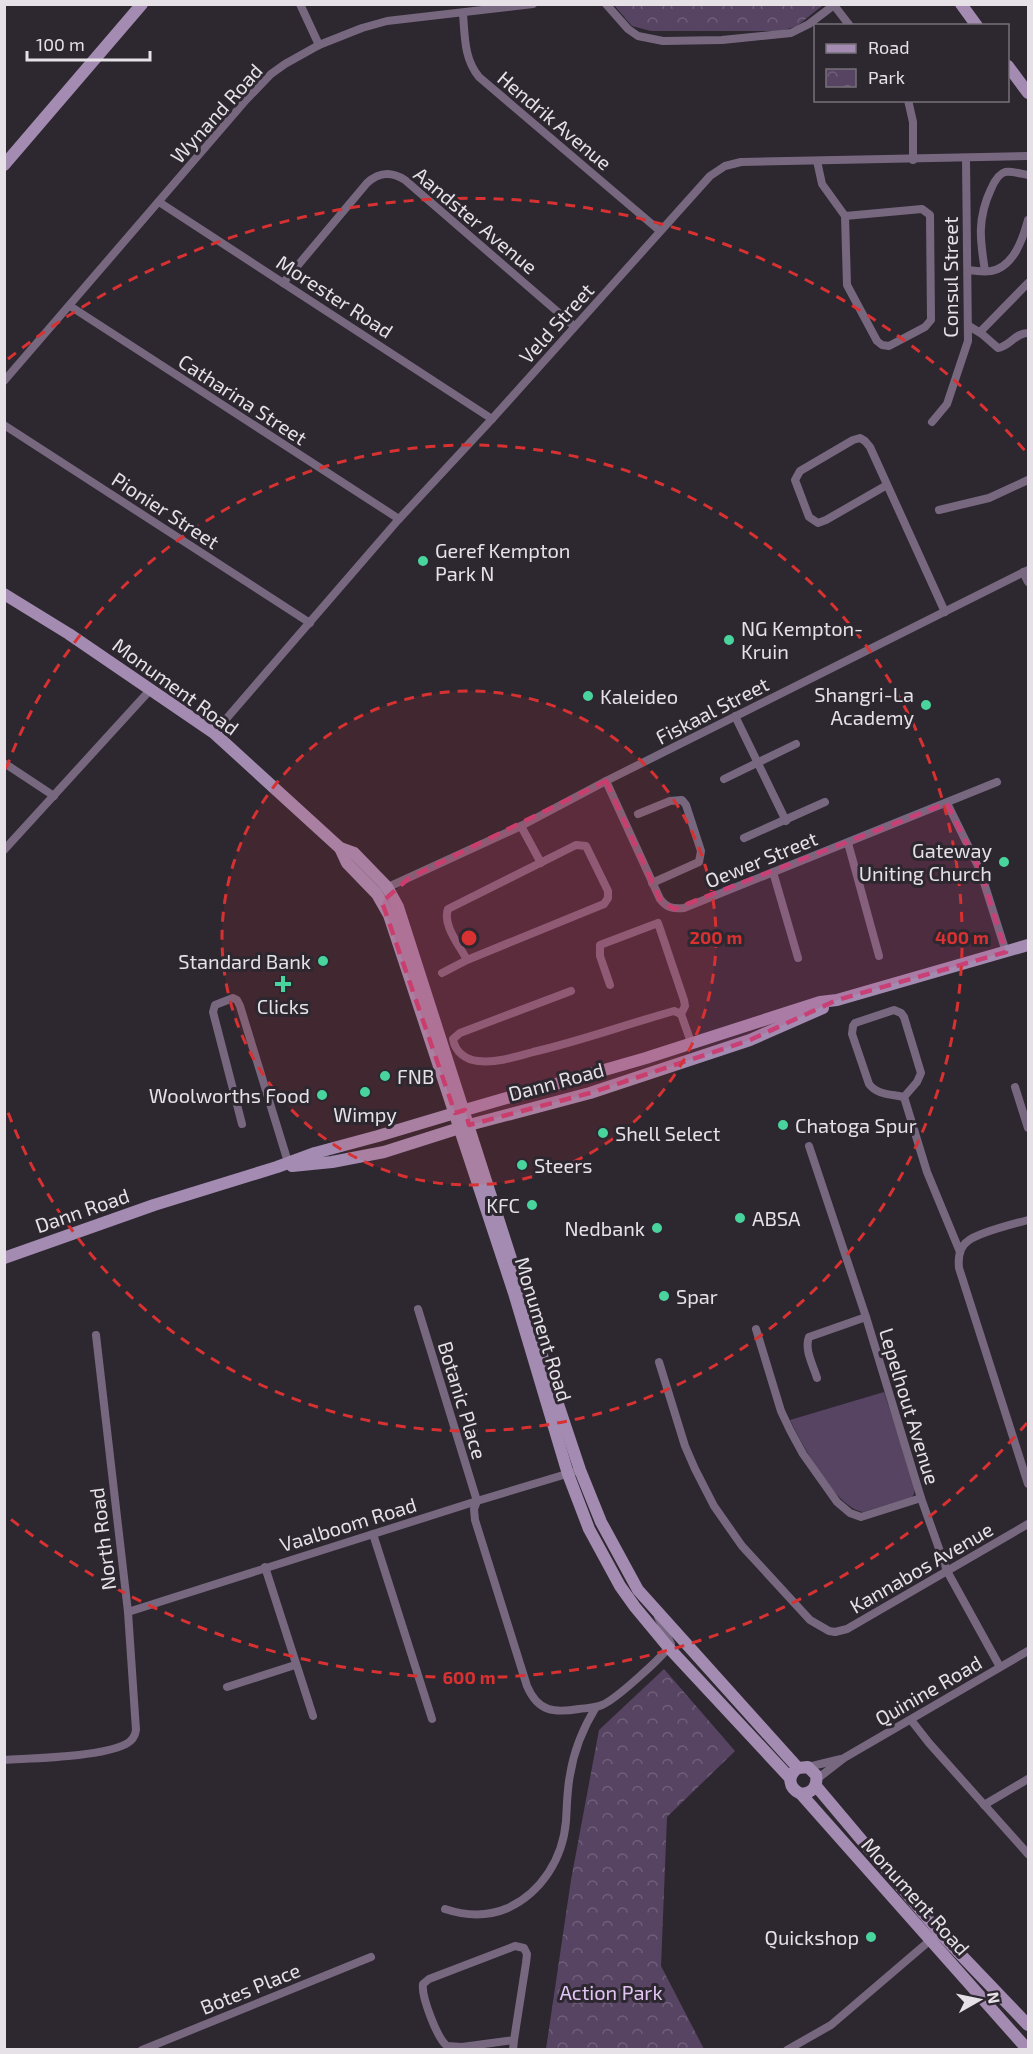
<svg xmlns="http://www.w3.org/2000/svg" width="1033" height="2054" font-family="'Exo 2',sans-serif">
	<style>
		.grass { fill: #574462 }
		.park { fill: url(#park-crowns) }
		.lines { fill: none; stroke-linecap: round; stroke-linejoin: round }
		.street { stroke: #776880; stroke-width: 8 }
		.secondary { stroke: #a38bb1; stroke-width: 12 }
		.marked { fill: #c94077; fill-opacity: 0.2; stroke: #c94077; stroke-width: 4.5; stroke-dasharray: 12 8; stroke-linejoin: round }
		.ring { fill: none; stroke: #d73132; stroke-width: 3; stroke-dasharray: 10 8 }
		.poi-dot { fill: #49d49d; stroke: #2d2730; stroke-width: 2 }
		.labels { text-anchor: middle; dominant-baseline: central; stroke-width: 6; stroke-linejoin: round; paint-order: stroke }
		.street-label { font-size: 20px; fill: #e5e1e7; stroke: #2d2730 }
		.poi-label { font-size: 20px; fill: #e5e1e7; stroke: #2d2730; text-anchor: start }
		.park-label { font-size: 20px; fill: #e3c5f4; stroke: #2d2730 }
		.centre { fill: #d73132; stroke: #2d2730; stroke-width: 3 }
		.ring-label { font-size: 18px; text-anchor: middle; font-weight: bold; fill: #d73132; stroke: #2d2730; stroke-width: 6; stroke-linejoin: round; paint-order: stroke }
	</style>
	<defs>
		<pattern id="park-crowns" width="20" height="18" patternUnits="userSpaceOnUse" patternTransform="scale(1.5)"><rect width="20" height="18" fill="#574462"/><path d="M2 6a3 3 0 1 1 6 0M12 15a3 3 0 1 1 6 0" fill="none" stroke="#6f5f78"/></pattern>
	</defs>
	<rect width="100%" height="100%" fill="#2d2730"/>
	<!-- grass -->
	<path class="grass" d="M 884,1392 L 915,1486 L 914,1494 L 912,1497 L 863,1512 C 835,1508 802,1444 790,1420 Z"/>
	<!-- park -->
	<g class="park">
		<polygon points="614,5 823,5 797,26 781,31 651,31 632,26"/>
		<polygon points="664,1669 735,1751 667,1817 661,1966 704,2049 546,2049 571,1880 599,1730"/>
	</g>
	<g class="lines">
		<!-- street -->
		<g class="street">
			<polyline points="300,4 319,45"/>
			<polyline points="606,4 628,29 638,36 663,41 722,40 791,33 809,24 834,5"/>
			<polyline points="833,4 850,26"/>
			<path d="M 463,14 C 465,37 464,59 479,77 L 660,231"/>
			<polyline points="908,100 913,122 913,160"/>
			<polyline points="817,161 822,184 845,216 847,285 877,341 882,345 889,346 925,327 931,320 930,215 922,209 845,216"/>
			<polyline points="159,202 492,419"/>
			<path d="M 968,270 C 975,271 984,272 991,271 C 1014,267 1023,238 1028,220"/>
			<path d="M 985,271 C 980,240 977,219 991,189 C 994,182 998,174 1005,172 C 1013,171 1021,174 1028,175"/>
			<path d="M 283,283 L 367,183 C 379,172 391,171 405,180 L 574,326"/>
			<polyline points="70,306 399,519"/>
			<path d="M 969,326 L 982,334 L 998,348 C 1010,346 1015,333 1028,333"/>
			<polyline points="980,332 1028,283"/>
			<polyline points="4,381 246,100 271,74 285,64 319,45 362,28 387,21 533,4"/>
			<polyline points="932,422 947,404 968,341 966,159"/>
			<polyline points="4,425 310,623"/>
			<polyline points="887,485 826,520 818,523 809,517 795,480 800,471 853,440 860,438 865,441 870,447 945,612"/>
			<polyline points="939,510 989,498 1028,480"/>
			<polyline points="1023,572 1028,582"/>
			<polyline points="735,716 786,821"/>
			<polyline points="214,733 399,519 492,419 710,176 725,166 741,162 1028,156"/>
			<polyline points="4,763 54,796"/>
			<polyline points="724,779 796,744"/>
			<path d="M 606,781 L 660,899 C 667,908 673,909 684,908 L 997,782"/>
			<polyline points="947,803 980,870 1006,952"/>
			<polyline points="638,814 670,801 682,800 686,805 701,851 699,862 652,883"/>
			<polyline points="521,826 541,863"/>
			<polyline points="744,838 825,802"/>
			<polyline points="848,843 879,956"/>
			<polyline points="4,850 151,689"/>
			<polyline points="773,872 798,958"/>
			<polyline points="384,889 521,826 606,781 1028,570"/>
			<path d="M 442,973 L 467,960 L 604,904 L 608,898 L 608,891 L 586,846 L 576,845 L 448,909 C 442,925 460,946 467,960"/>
			<polyline points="610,985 600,956 600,945 658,923 684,1000 685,1006 681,1014"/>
			<path d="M 571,991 L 460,1033 L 453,1039 C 455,1052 466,1060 478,1061 C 497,1063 515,1057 533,1052 C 581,1041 627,1024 674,1011 L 681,1014 L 692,1045"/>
			<path d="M 894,1010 L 901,1013 L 904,1017 L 921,1073 L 917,1082 L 904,1097 C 891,1094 877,1095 869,1084 L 852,1034 L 853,1026 L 855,1023 Z"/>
			<polyline points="1015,1087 1028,1128"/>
			<polyline points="904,1097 927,1172 960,1252"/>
			<polyline points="242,1124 213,1012 215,1005 233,998 237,1000 240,1006 288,1162"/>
			<polyline points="809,1146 866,1317 921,1498 947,1571 1000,1667"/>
			<path d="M 1028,1220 C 1014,1224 979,1232 968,1241 C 959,1247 958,1258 959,1268 L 1028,1484"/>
			<polyline points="418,1309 477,1501"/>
			<polyline points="756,1329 781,1411 790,1430 803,1454 837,1502 850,1513 861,1517 921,1498"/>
			<polyline points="659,1362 685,1446 695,1469 714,1506 742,1546 810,1620 829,1631 835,1632 847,1629 1028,1524"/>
			<path d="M 817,1378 C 813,1365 804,1349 809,1337 L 866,1317"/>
			<path d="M 477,1501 L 474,1509 L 475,1520 L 527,1686 C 538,1712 554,1713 579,1709 C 587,1708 595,1708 602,1705 C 615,1700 664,1656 671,1644 L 658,1617"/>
			<polyline points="373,1534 432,1719"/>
			<polyline points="265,1567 313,1716"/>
			<polyline points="128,1612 477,1501 580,1470"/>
			<polyline points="227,1687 295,1665"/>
			<polyline points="911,1720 929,1743 1028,1854"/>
			<path d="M 4,1760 C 35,1758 101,1757 126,1744 C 132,1741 135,1737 136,1730 L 128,1612 L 96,1335"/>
			<polyline points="808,1767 841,1759"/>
			<polyline points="817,1779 844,1758 1028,1651"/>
			<polyline points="984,1805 1028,1779"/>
			<path d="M 445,1909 C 466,1916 487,1917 508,1908 C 542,1892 563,1858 566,1821 C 567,1805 567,1790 570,1775 C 574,1750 583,1728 596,1707"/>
			<polyline points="142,2050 371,1957"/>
			<path d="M 513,2050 L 514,2040 L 526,1963 L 527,1954 L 524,1948 L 515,1946 L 429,1979 L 423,1984 C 421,1996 437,2038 447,2046 L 462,2047 L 514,2040"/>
			<polyline points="787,2050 831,2025 934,1937"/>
		</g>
		<!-- secondary -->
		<g class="secondary">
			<polyline points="961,4 977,26"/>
			<polyline points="1008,66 1028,93"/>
			<polyline points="4,165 142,4"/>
			<polyline points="4,594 69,634 214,733 340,848 347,863 377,894 389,915 514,1293 568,1474 589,1529 620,1586 635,1607 669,1648 790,1778"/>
			<polyline points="340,848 354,853 387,887 398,907 549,1377 580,1470 601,1522 638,1590 798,1768"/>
			<polyline points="292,1166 332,1162 384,1152 469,1125 590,1093 750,1040 823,1008"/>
			<polyline points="4,1258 154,1205 277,1167 315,1153 378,1136 465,1110 646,1058 820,1002 837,1000 1028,945"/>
			<polyline points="816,1786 939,1932 1028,2025"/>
			<path d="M 801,1794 C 812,1793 818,1787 816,1775 L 808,1767 L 798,1768 C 787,1776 788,1788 801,1794 L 1028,2050"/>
		</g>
	</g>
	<!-- marked area -->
	<path class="marked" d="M 606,781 L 660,899 L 674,909 L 947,803 L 980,870 L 1006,952 L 837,1000 L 750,1040 L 590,1093 L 469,1125 L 465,1110 L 455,1113 L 382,902 L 409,878 Z"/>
	<!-- distance rings -->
	<circle cx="469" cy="938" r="247" fill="#d73132" fill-opacity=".12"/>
	<g class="ring">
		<circle cx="469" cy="938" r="247"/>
		<path d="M6 769A493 493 0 1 1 6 1107"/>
		<path d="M1027 1423A740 740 0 0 1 8 1517M8 359A740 740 0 0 1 1027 453"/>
	</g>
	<!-- markers -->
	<g class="poi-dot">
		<circle cx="423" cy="561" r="6"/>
		<circle cx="729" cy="640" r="6"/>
		<circle cx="588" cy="696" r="6"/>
		<circle cx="926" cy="705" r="6"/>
		<circle cx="1004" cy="862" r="6"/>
		<circle cx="323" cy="961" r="6"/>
		<path d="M280 975h6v6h6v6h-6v6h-6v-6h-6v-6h6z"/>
		<circle cx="385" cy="1076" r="6"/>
		<circle cx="365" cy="1092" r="6"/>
		<circle cx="322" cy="1095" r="6"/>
		<circle cx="783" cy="1125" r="6"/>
		<circle cx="603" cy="1133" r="6"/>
		<circle cx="522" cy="1165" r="6"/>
		<circle cx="532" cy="1205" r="6"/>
		<circle cx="740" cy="1218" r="6"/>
		<circle cx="657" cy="1228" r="6"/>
		<circle cx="664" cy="1296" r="6"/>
		<circle cx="871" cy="1937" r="6"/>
	</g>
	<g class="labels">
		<!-- street labels -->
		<g class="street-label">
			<text transform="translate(216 113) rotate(-48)">Wynand Road</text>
			<text transform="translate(555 120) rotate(40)">Hendrik Avenue</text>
			<text transform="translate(476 220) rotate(40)">Aandster Avenue</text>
			<text transform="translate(950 277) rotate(-90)">Consul Street</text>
			<text transform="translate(335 296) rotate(33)">Morester Road</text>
			<text transform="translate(556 323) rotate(-48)">Veld Street</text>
			<text transform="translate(243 399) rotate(33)">Catharina Street</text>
			<text transform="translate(166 510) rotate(33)">Pionier Street</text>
			<text transform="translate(176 686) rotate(36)">Monument Road</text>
			<text transform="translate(712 710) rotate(-27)">Fiskaal Street</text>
			<text transform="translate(761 859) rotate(-22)">Oewer Street</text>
			<text transform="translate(556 1081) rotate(-15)">Dann Road</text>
			<text transform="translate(82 1210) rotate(-19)">Dann Road</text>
			<text transform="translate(544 1329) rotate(73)">Monument Road</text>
			<text transform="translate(463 1400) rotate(73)">Botanic Place</text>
			<text transform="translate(910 1406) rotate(73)">Lepelhout Avenue</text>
			<text transform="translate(348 1524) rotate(-17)">Vaalboom Road</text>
			<text transform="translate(102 1539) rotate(-97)">North Road</text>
			<text transform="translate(921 1567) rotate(-30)">Kannabos Avenue</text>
			<text transform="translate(928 1690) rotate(-30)">Quinine Road</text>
			<text transform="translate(916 1896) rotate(48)">Monument Road</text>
			<text transform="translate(250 1988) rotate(-22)">Botes Place</text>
		</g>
		<!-- poi labels -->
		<g class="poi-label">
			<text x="435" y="550">Geref Kempton<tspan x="435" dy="23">Park N</tspan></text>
			<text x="741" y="628">NG Kempton-<tspan x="741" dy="23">Kruin</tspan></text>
			<text x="914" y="694" text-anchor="end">Shangri-La<tspan x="914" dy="23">Academy</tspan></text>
			<text x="600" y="696">Kaleideo</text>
			<text x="992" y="850" text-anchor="end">Gateway<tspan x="992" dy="23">Uniting Church</tspan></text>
			<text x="311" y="961" text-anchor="end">Standard Bank</text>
			<text x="283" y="1006" text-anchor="middle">Clicks</text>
			<text x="397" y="1076">FNB</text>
			<text x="310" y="1095" text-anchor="end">Woolworths Food</text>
			<text x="365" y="1114" text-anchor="middle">Wimpy</text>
			<text x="795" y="1125">Chatoga Spur</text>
			<text x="615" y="1133">Shell Select</text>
			<text x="534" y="1165">Steers</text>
			<text x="520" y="1205" text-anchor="end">KFC</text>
			<text x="752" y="1218">ABSA</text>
			<text x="645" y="1228" text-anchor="end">Nedbank</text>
			<text x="676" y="1296">Spar</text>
			<text x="859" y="1937" text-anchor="end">Quickshop</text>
		</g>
		<!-- park labels -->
		<g class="park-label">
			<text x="611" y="1992">Action Park</text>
		</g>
	</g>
	<circle cx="469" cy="938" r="9" class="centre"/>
	<g class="ring-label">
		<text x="716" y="944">200 m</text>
		<text x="962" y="944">400 m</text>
		<text x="469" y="1684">600 m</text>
	</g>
	<!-- border -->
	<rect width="1033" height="2054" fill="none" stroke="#e5e1e7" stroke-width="12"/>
	<!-- legend -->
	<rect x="814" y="24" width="195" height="78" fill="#2d2730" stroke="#777179" stroke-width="1.5"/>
	<rect x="826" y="44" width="30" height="9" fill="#a38bb1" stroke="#777179" stroke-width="1.5"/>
	<text x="868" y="54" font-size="18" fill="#e5e1e7">Road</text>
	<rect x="826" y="69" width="30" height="18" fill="url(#park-crowns)" stroke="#777179" stroke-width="1.5"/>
	<text x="868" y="84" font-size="18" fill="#e5e1e7">Park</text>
	<!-- north arrow -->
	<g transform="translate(979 2000) rotate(81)" stroke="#2d2730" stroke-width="4.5" paint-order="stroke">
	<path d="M0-4.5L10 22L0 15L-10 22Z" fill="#e5e1e7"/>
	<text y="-9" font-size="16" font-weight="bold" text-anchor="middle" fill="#e5e1e7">N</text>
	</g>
	<!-- scale -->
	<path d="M27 51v9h123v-9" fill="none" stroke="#e5e1e7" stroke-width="3"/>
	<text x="36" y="51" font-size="18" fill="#e5e1e7" stroke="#2d2730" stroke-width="4.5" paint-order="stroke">100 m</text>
</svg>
